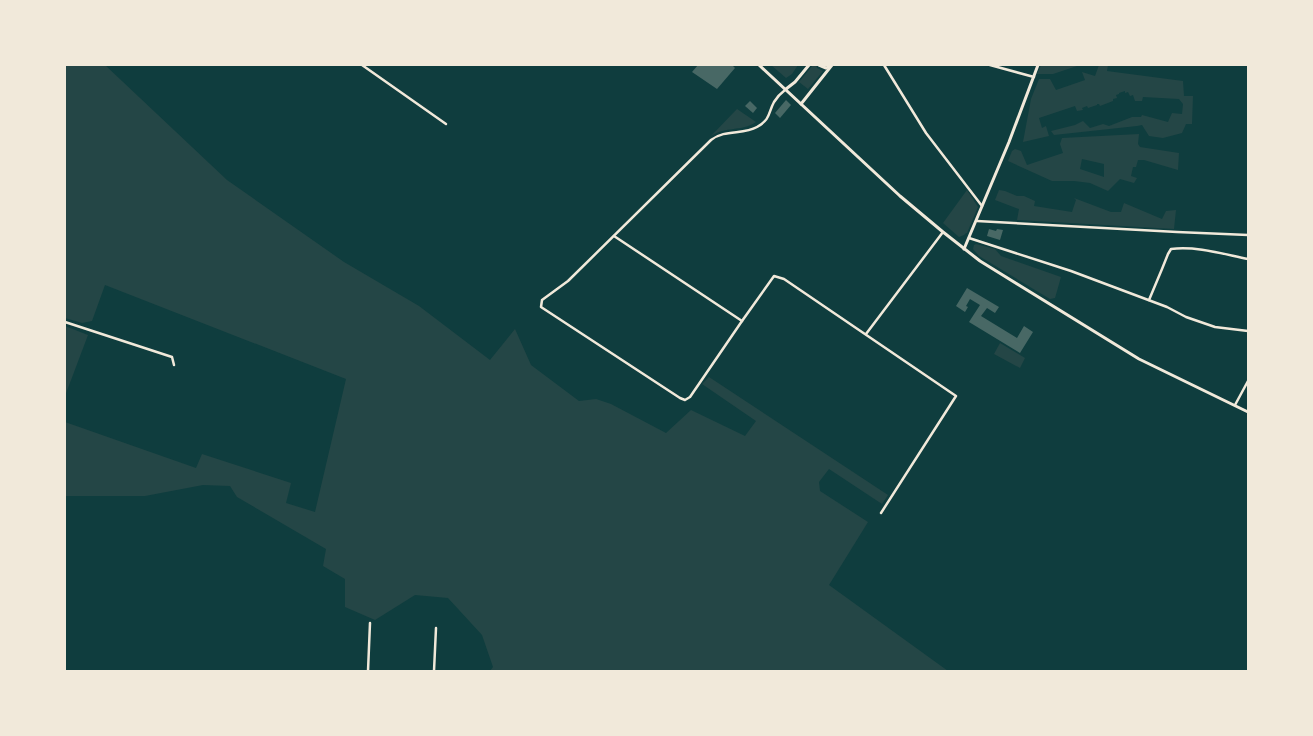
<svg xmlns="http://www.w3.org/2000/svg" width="1313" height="736" font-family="'Public Sans',sans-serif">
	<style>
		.green { fill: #244646; fill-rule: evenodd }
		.building { fill: #486865 }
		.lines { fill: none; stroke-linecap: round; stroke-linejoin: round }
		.minor { stroke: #f1e9da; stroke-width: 2.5 }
		.tertiary { stroke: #f1e9da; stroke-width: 3 }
		.secondary { stroke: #f1e9da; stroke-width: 3 }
	</style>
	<rect width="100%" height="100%" fill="#0f3d3e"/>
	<!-- green -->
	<g class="green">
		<polygon points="65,65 105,65 227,180 344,262 419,306 490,360 515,329 531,365 579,401 596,399 611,404 666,433 691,410 745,436 756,421 702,384 709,377 888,495 882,504 829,469 819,482 820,491 868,522 829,585 948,671 490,671 493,667 482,635 448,598 415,595 375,620 345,607 345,579 323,566 326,549 237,497 230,486 203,485 145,496 65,496 65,422 196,468 202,454 291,483 286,503 315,512 346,379 105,285 92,321 82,323 65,318"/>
		<polygon points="771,65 798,65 792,74 786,78"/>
		<polygon points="813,65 816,65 817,68 823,71 808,89 799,82"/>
		<polygon points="1041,65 1080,65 1053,74 1037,74"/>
		<polygon points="1099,65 1108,65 1107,71 1183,81 1184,96 1193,96 1192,124 1186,124 1182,133 1163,138 1149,136 1142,125 1137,126 1054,135 1051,131 1075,125 1083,121 1090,128 1103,124 1109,126 1132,117 1141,117 1142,115 1168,122 1172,113 1182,114 1183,104 1179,99 1143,97 1142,101 1135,101 1133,95 1130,96 1128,92 1125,93 1125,91 1119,93 1119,94 1116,95 1117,98 1113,99 1113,101 1100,106 1099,104 1097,104 1097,105 1088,108 1087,106 1082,108 1083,110 1077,111 1075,106 1039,118 1042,128 1046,126 1049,136 1023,142 1031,99 1039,79 1050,79 1056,90 1085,80 1082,72 1095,76"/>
		<path d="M 737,109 L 756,122 C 741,132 726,126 711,136 Z"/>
		<path d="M 1139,134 L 1138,144 L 1140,147 L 1179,153 L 1178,170 L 1144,160 L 1138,160 L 1136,167 L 1133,167 L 1131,176 L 1137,178 L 1134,183 L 1120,179 L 1108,191 L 1090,183 L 1074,181 L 1052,181 L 1008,161 L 1012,151 L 1015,149 L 1021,151 L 1027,165 L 1063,153 L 1060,144 L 1062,138 ZM 1082,159 L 1104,164 L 1104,177 L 1080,169 Z"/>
		<polygon points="967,190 978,207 967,233 966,233 964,235 959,237 943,223"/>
		<polygon points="999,190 1005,191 1017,196 1024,196 1035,201 1034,206 1072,212 1076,200 1074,198 1111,212 1121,212 1124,203 1162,219 1166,211 1176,210 1174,229 1017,220 1019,209 995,200"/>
		<polygon points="976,244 995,249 1001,256 1061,277 1055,298 1050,299 979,256 973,249 974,245"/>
		<polygon points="65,326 88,335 65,396"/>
		<polygon points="1000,343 1025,358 1020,368 994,354"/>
	</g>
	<!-- building -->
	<g class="building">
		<polygon points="698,65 732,65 735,68 717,89 692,72"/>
		<polygon points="786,100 791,105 780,118 775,113"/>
		<polygon points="750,101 757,108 753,113 745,106"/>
		<polygon points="989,229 996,231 997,229 1003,230 1000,240 987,236"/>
		<polygon points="967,288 999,307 995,313 987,308 981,316 1017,338 1024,326 1033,332 1020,353 969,322 980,305 970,299 966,306 968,307 965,312 956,306"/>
	</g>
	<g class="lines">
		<!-- minor -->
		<g class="minor">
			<polyline points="362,65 446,124"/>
			<polyline points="884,65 926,133 982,206"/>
			<polyline points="990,65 1034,77"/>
			<path d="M 785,90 C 781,93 777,97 774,102 C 768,113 771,119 757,127 C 743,135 725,129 711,140 L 568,281 L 542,300 L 541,307 L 680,398 L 685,400 L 690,397 L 742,321 L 774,276 L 784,279 L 956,396 L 881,513"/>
			<polyline points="977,221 1177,232 1248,235"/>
			<polyline points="614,236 742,321"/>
			<polyline points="969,238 1071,271 1167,307 1186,317 1215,327 1248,331"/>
			<path d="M 1149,300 L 1162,269 L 1168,254 L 1171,249 C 1197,246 1223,254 1248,259"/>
			<polyline points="65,322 172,357 174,365"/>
			<polyline points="866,334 943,232"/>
			<polyline points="1235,405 1248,381"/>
			<polyline points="368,671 370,623"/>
			<polyline points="434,671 436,628"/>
		</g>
		<!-- tertiary -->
		<polyline class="tertiary" points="964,249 1009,142 1038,65"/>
		<!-- secondary -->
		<g class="secondary">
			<polyline points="759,65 900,196 943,232 980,261 1139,359 1248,412"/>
			<polyline points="819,65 826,68 830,66"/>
			<polyline points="786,89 795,82 809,65"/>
			<polyline points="801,104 832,65"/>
		</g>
	</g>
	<!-- border -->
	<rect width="1313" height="736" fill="none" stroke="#f1e9da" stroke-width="132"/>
</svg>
